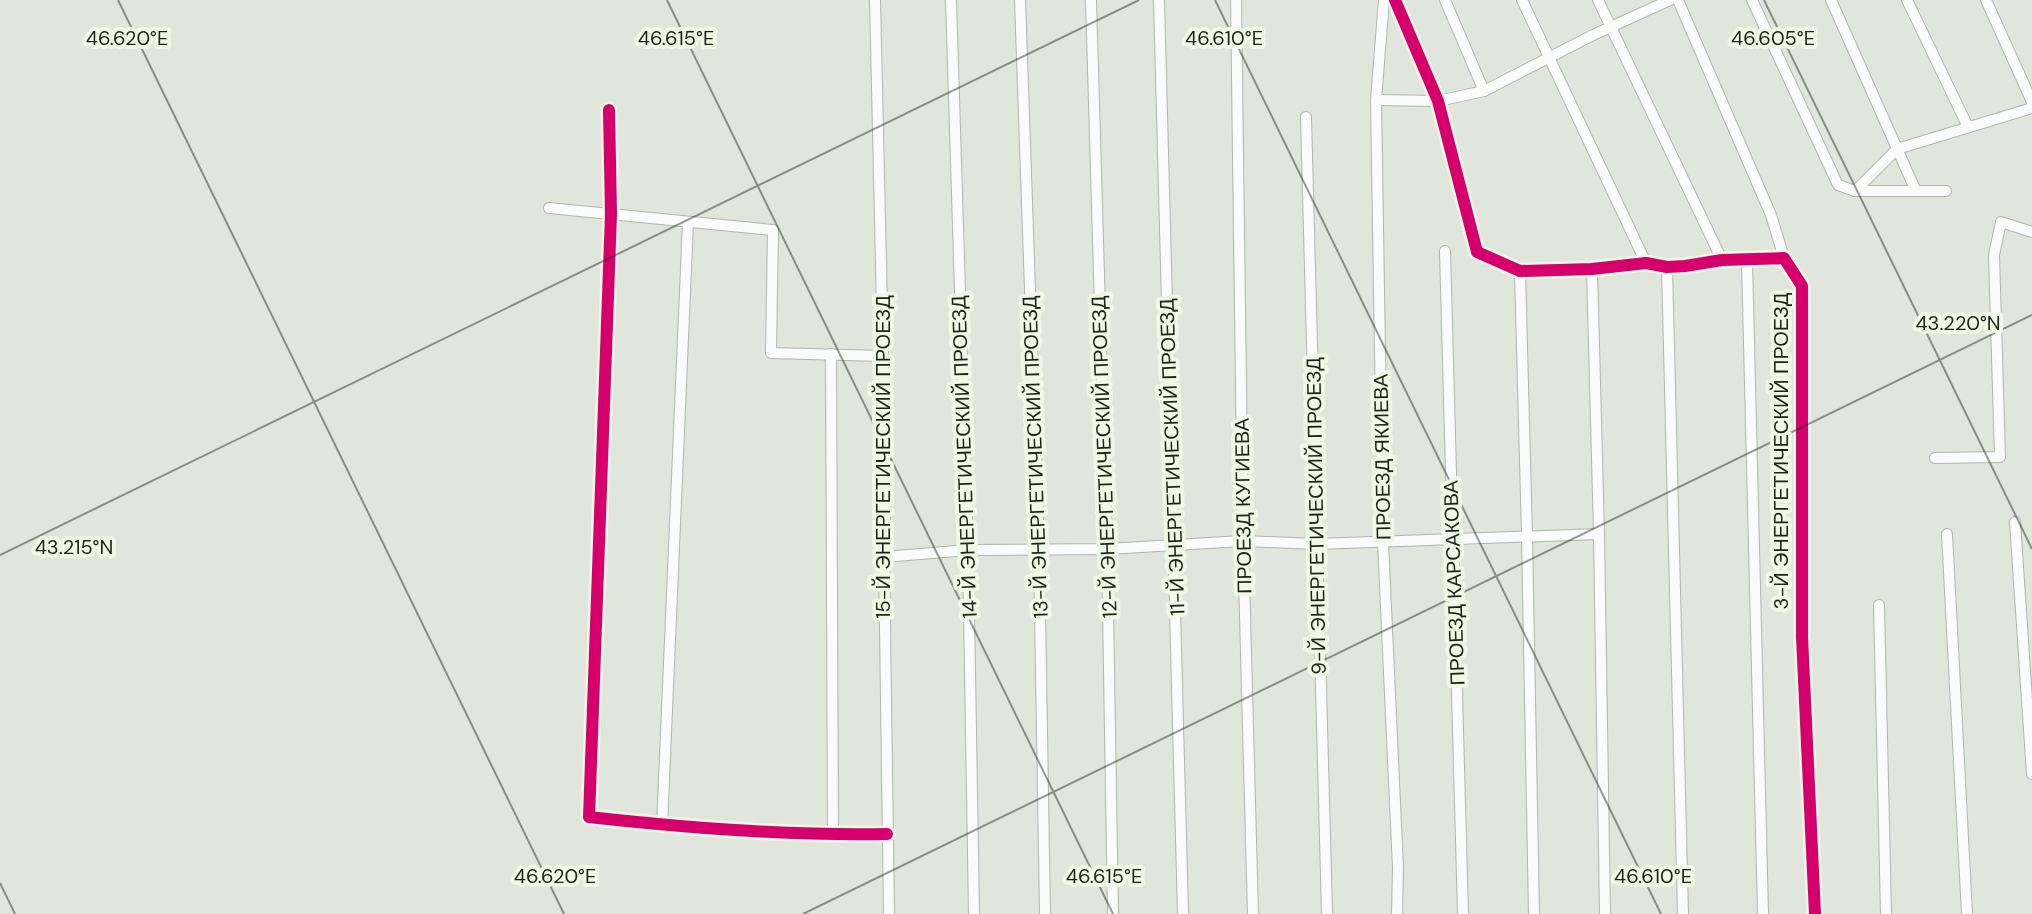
<svg xmlns="http://www.w3.org/2000/svg" width="2032" height="914" font-family="'DM Sans',sans-serif">
	<style>
		.lines { fill: none; stroke-linecap: round; stroke-linejoin: round }
		.minor-casing { stroke: #b1b5ae; stroke-width: 12 }
		.minor { stroke: #fafbfa; stroke-width: 10 }
		.cycleway-casing { stroke: #eff8e6; stroke-width: 17 }
		.cycleway { stroke: #d6006c; stroke-width: 12 }
		.ticks { fill: none; stroke: #1e221b; stroke-width: 2; stroke-opacity: 0.45 }
		.labels { text-anchor: middle; dominant-baseline: central; stroke-width: 8; stroke-linejoin: round; paint-order: stroke }
		.street-label { font-size: 20px; fill: #1e221b; stroke: #eff8e6 }
		.ticks-label { font-size: 20px; text-anchor: middle; fill: #1e221b; stroke: #eff8e6; stroke-width: 8; stroke-linejoin: round; paint-order: stroke }
	</style>
	<rect width="100%" height="100%" fill="#e1e6dd"/>
	<g class="lines">
		<!-- minor casing -->
		<g class="minor-casing">
			<g id="minor">
				<polyline points="875,0 886,484 884,557 889,914"/>
				<polyline points="951,0 968,550 974,914"/>
				<polyline points="1020,0 1039,550 1045,914"/>
				<polyline points="1091,0 1107,549 1113,914"/>
				<polyline points="1159,0 1183,914"/>
				<polyline points="1236,0 1243,541 1253,914"/>
				<polyline points="1384,0 1376,100 1383,542 1398,868 1397,914"/>
				<polyline points="1395,0 1438,101 1477,252 1520,271 1592,269 1646,263 1667,267 1685,266 1722,260 1784,258 1802,286 1802,637 1815,914"/>
				<polyline points="1445,0 1484,91"/>
				<polyline points="1522,0 1646,263"/>
				<polyline points="1598,0 1722,260"/>
				<polyline points="1678,0 1771,215 1784,258"/>
				<polyline points="1752,0 1838,185 1855,191 1946,191"/>
				<polyline points="1831,0 1915,189"/>
				<polyline points="1907,0 1968,127"/>
				<polyline points="1986,0 2032,102"/>
				<polyline points="1376,100 1438,101 1484,91 1593,35 1670,0"/>
				<path d="M 609,110 L 611,214 L 589,817 C 688,828 788,836 887,834"/>
				<polyline points="1306,117 1327,914"/>
				<polyline points="1855,191 1897,149 2032,108"/>
				<polyline points="549,208 773,230 771,353 883,356"/>
				<polyline points="1445,251 1463,914"/>
				<polyline points="1747,261 1763,914"/>
				<polyline points="1667,267 1683,914"/>
				<polyline points="1592,269 1599,534 1605,914"/>
				<polyline points="1520,271 1527,537 1534,914"/>
				<polyline points="831,354 833,835"/>
				<polyline points="1935,458 2000,457 1994,255 2001,222 2032,232"/>
				<polyline points="2015,522 2032,774"/>
				<polyline points="1947,534 1967,914"/>
				<polyline points="884,557 968,550 1107,549 1243,541 1316,544 1599,534"/>
				<polyline points="1879,605 1886,914"/>
				<polyline points="662,826 688,222"/>
			</g>
		</g>
		<!-- minor -->
		<use href="#minor" class="minor"/>
		<!-- cycleway casing -->
		<g class="cycleway-casing">
			<g id="cycleway">
				<polyline points="1395,0 1438,101 1477,252 1520,271 1592,269 1646,263 1667,267 1685,266 1722,260 1784,258 1802,286 1802,637 1815,914"/>
				<path d="M 609,110 L 611,214 L 589,817 C 688,828 788,836 887,834"/>
			</g>
		</g>
		<!-- cycleway -->
		<use href="#cycleway" class="cycleway"/>
	</g>
	<!-- ticks -->
	<path class="ticks" d="M 118,0 L 564,914M 667,0 L 1113,914M 1215,0 L 1661,914M 1764,0 L 2032,549M 0,555 L 1139,0M 0,883 L 15,914M 803,914 L 2032,315"/>
	<g class="labels">
		<!-- street labels -->
		<g class="street-label">
			<text transform="translate(1781 451) rotate(-90)">3-Й ЭНЕРГЕТИЧЕСКИЙ ПРОЕЗД</text>
			<text transform="translate(883 457) rotate(-90)">15-Й ЭНЕРГЕТИЧЕСКИЙ ПРОЕЗД</text>
			<text transform="translate(964 457) rotate(-92)">14-Й ЭНЕРГЕТИЧЕСКИЙ ПРОЕЗД</text>
			<text transform="translate(1035 457) rotate(-92)">13-Й ЭНЕРГЕТИЧЕСКИЙ ПРОЕЗД</text>
			<text transform="translate(1104 457) rotate(-92)">12-Й ЭНЕРГЕТИЧЕСКИЙ ПРОЕЗД</text>
			<text transform="translate(1172 457) rotate(-92)">11-Й ЭНЕРГЕТИЧЕСКИЙ ПРОЕЗД</text>
			<text transform="translate(1382 457) rotate(-91)">ПРОЕЗД ЯКИЕВА</text>
			<text transform="translate(1243 506) rotate(-91)">ПРОЕЗД КУГИЕВА</text>
			<text transform="translate(1316 516) rotate(-91)">9-Й ЭНЕРГЕТИЧЕСКИЙ ПРОЕЗД</text>
			<text transform="translate(1454 583) rotate(-92)">ПРОЕЗД КАРСАКОВА</text>
		</g>
	</g>
	<g class="ticks-label">
		<text x="676" y="45">46.615°E</text>
		<text x="1224" y="45">46.610°E</text>
		<text x="1773" y="45">46.605°E</text>
		<text x="127" y="45">46.620°E</text>
		<text x="1958" y="330">43.220°N</text>
		<text x="74" y="554">43.215°N</text>
		<text x="555" y="883">46.620°E</text>
		<text x="1104" y="883">46.615°E</text>
		<text x="1653" y="883">46.610°E</text>
	</g>
</svg>
